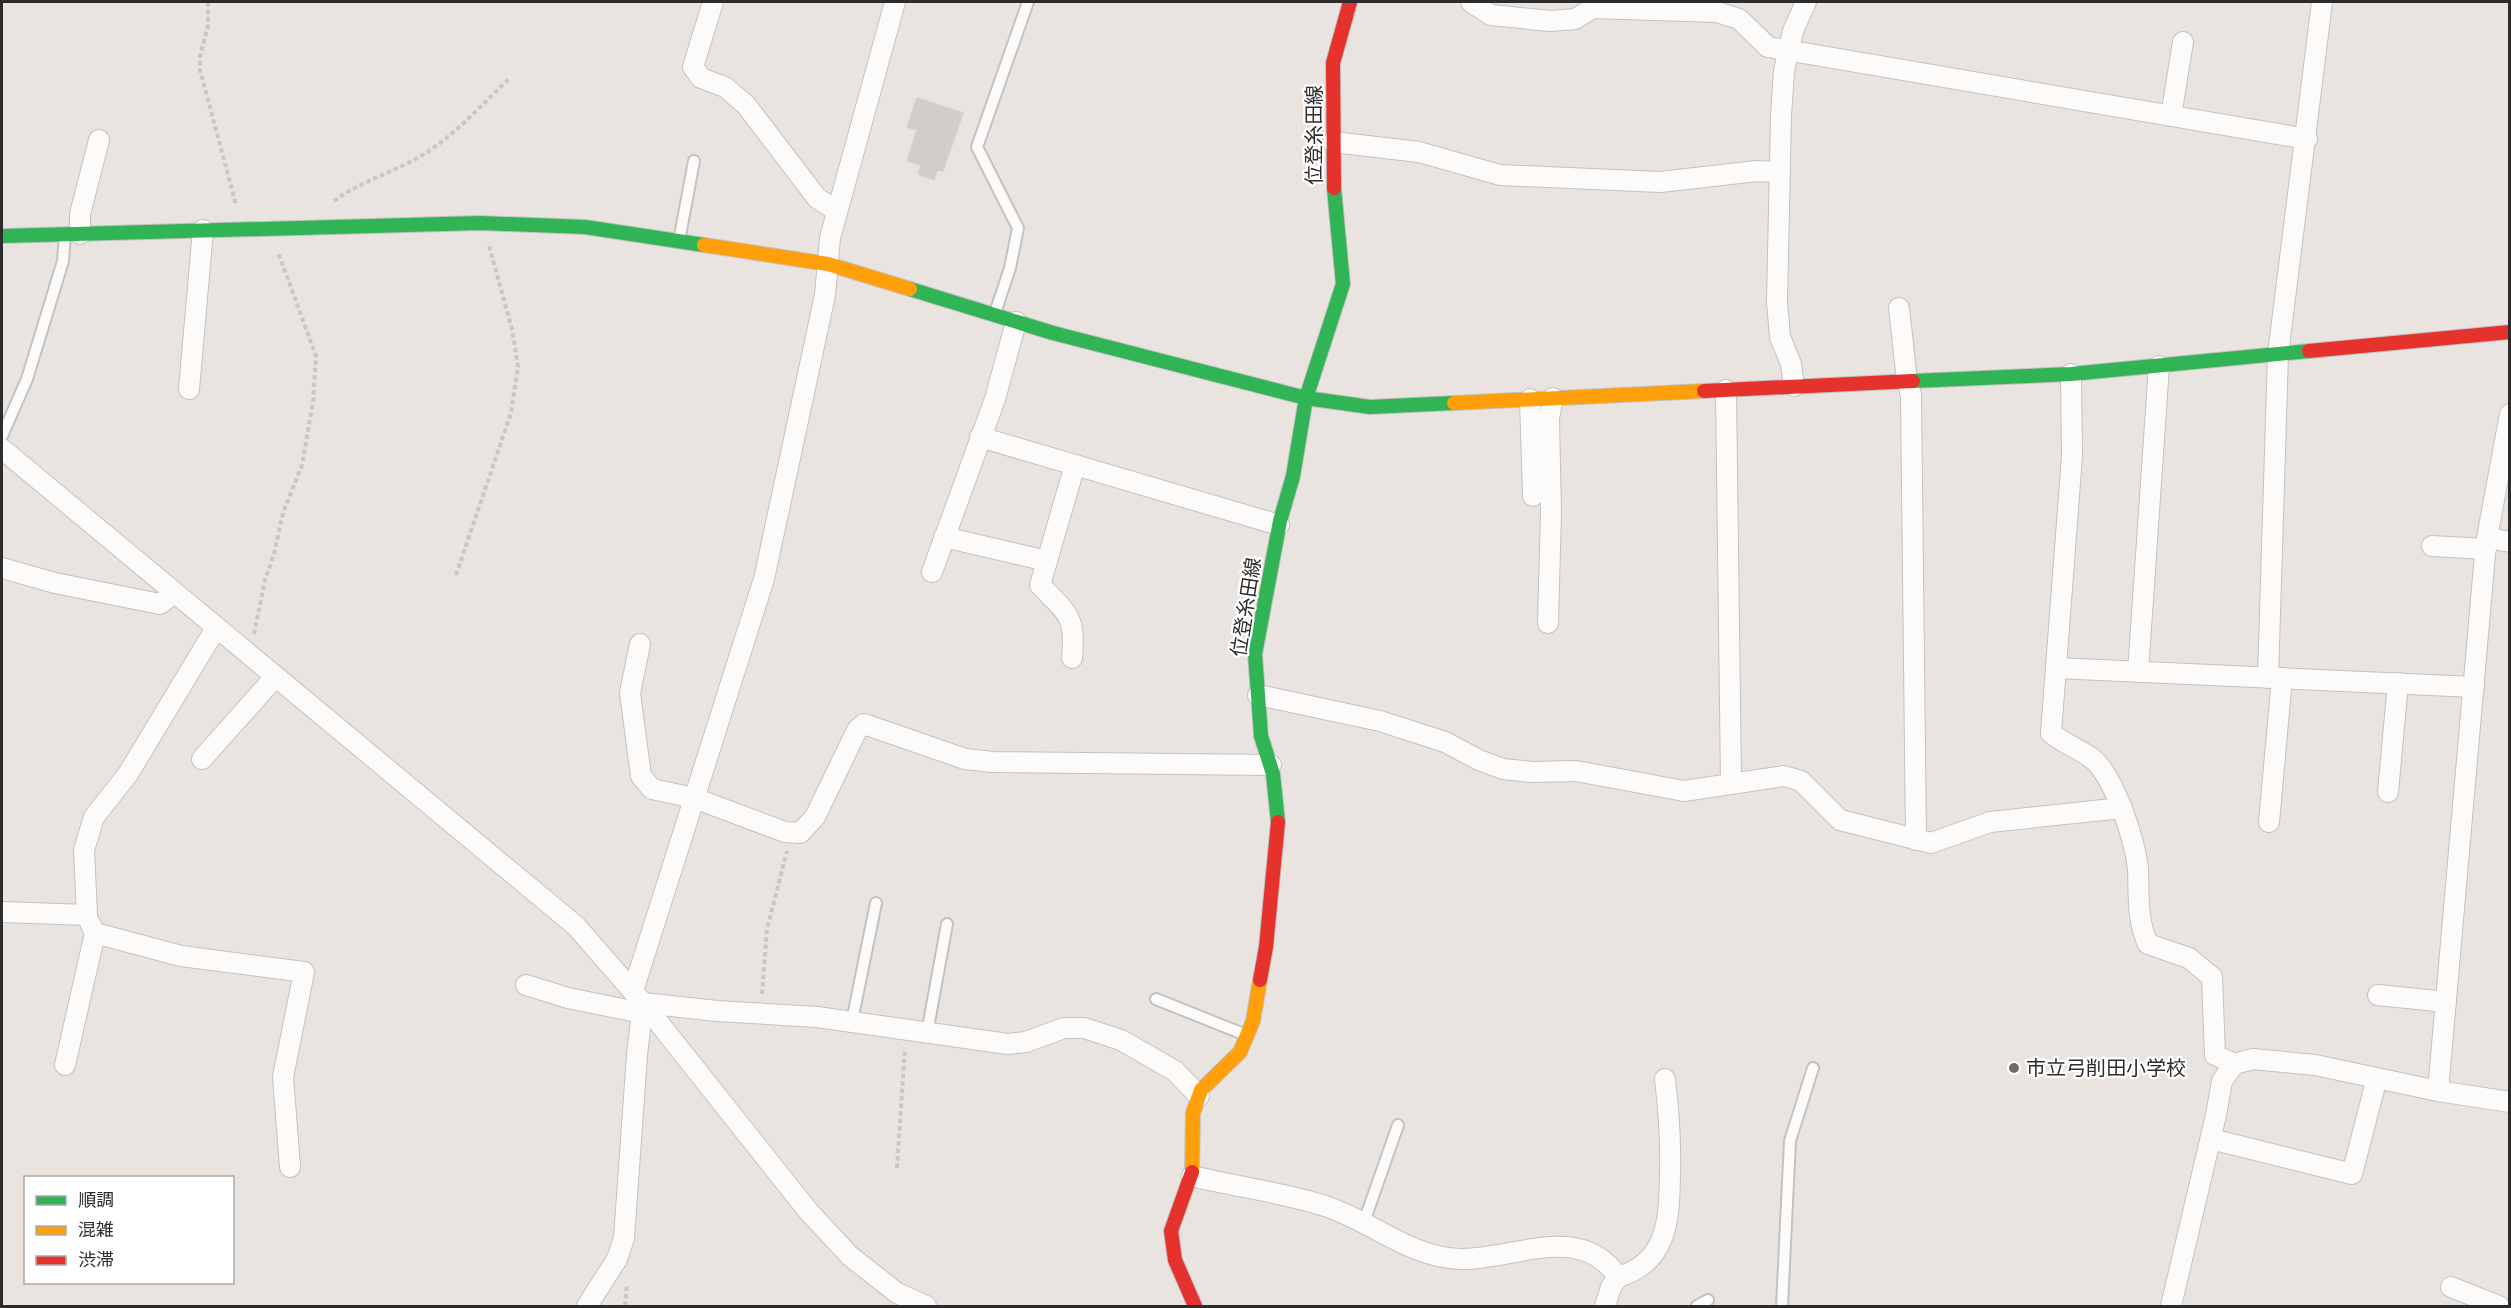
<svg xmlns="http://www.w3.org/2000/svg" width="2511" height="1308" font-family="'Work Sans','Noto Sans JP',sans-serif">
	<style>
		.building { fill: #d0cdca; stroke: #d5d0cd; stroke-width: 1.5 }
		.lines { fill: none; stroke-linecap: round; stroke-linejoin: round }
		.lane-casing { stroke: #c3c2c3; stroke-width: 14 }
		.street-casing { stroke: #c3c2c3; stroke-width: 22 }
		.fast-casing { stroke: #c3c2c3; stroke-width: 16 }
		.slow-casing { stroke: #c3c2c3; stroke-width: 16 }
		.jam-casing { stroke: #c3c2c3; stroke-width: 16 }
		.path { stroke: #c7c7c6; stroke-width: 4; stroke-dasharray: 4.5 3; stroke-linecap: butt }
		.lane { stroke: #fcfbfa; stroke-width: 10 }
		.street { stroke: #fcfbfa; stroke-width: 20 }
		.fast { stroke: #30b455; stroke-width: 14 }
		.slow { stroke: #ff9f0a; stroke-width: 14 }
		.jam { stroke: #e5322d; stroke-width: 14 }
		.poi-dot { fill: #6e6c6b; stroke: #fff; stroke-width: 2 }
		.labels { text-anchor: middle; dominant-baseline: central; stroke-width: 4.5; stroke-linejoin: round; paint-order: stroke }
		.street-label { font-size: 20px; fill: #2c2c2c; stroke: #fff }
		.poi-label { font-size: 20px; fill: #2c2c2c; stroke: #fff; text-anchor: start }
	</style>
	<rect width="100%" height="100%" fill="#eae4e1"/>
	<!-- building -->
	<polygon class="building" points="917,98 963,113 943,171 937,170 934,180 918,174 921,165 907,161 917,130 907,127"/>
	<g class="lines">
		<!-- lane casing -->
		<g class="lane-casing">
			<g id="lane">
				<polyline points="679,241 694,161"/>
				<polyline points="995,313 1010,268 1018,228 977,147 1028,2"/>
				<polyline points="2,436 27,379 63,261 65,234"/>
				<polyline points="1156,999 1246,1035"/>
				<polyline points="852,1021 876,903"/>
				<polyline points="927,1033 947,924"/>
				<polyline points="1364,1222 1398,1125"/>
				<polyline points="1697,1306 1708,1300"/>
				<polyline points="1782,1306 1790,1141 1813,1068"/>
			</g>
		</g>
		<!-- street casing -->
		<g class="street-casing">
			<g id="street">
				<polyline points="713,2 693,67 701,78 725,87 746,105 817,198 837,211"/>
				<polyline points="1471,2 1491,15 1550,21 1575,19 1593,8 1717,12 1739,19 1768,47 2307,139"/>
				<polyline points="2171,116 2183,42"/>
				<polyline points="1333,142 1419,152 1500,175 1660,182 1757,171 1780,172"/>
				<polyline points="80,234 80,214 99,140"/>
				<polyline points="1899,308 1907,381 1911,395 1916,840"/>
				<path d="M 2071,374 L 2072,456 L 2051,733 C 2063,743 2077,748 2090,757 C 2113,772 2137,844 2138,871 C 2139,896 2137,921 2148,944 L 2189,958 L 2212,977 L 2215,1055 L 2234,1064"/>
				<polyline points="1794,386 1791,364 1780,337 1777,302 1781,116 1784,71 1793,31 1806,2"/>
				<polyline points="189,389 203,230"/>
				<polyline points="1726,390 1731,783"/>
				<polyline points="1530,399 1533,496"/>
				<polyline points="980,437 1279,525"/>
				<polyline points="2,449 576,926 643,1003 809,1212 850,1256 897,1293 926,1306"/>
				<polyline points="944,537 1047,561"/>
				<polyline points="2488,538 2510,542"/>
				<polyline points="2432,546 2486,549"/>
				<polyline points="2,568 55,583 160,604 174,593"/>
				<polyline points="932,572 995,399 1016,322"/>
				<polyline points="1548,623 1551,512 1549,418 1553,398"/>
				<polyline points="640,644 630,693 641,776 652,789 694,798 785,832 800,833 815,817 857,730 864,724 965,759 993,762 1271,765"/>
				<path d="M 1072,658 C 1076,616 1068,614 1040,585 L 1075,465"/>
				<polyline points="2056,668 2474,687"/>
				<polyline points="2138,672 2159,366"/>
				<polyline points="2268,678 2278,354 2322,2"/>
				<polyline points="1258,695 1380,721 1445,742 1479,760 1503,769 1532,772 1576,771 1684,791 1784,776 1801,781 1840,820 1931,843 1990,822 2122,808"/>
				<polyline points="202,759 275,677"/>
				<polyline points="2388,792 2398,683"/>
				<polyline points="2269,822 2282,678"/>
				<polyline points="2,912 87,915 84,850 94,817 128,774 216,628"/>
				<polyline points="95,933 181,956 304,972 283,1077 290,1167"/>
				<polyline points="526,985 568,998 642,1013"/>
				<polyline points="633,991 764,579 825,295 830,238 895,2"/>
				<polyline points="2378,995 2446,1002"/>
				<polyline points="643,1003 717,1011 817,1017 1008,1044 1026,1042 1064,1028 1084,1028 1121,1040 1175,1071 1199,1096"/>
				<polyline points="65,1065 95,933 90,923"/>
				<polyline points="2438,1091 2486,543 2510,414"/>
				<polyline points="2211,1139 2352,1174 2377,1078"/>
				<path d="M 1192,1176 C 1236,1187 1282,1192 1325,1206 C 1372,1221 1410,1258 1461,1259 C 1514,1260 1580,1221 1618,1277 L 1611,1287 L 1605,1306"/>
				<path d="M 1618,1277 C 1668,1262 1669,1220 1670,1176 C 1671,1143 1669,1112 1665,1079"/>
				<polyline points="2451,1287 2499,1306"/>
				<polyline points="587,1306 617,1259 624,1238 637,1055 643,1003"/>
				<polyline points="2171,1306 2216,1115 2222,1081 2234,1064 2253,1059 2315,1065 2438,1091 2510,1102"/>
			</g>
		</g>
		<!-- fast casing -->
		<g class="fast-casing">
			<g id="fast">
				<polyline points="2,236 480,223 585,227 704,245"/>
				<polyline points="910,289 1053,333 1306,398 1370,407 1454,403"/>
				<polyline points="1913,381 2071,374 2309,351"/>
				<polyline points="1278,822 1273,774 1261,736 1255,654 1280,521 1293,476 1306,398 1343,284 1334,188"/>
			</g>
		</g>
		<!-- slow casing -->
		<g class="slow-casing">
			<g id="slow">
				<polyline points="704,245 828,264 910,289"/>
				<polyline points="1454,403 1704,391"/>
				<polyline points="1192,1172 1193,1113 1201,1090 1240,1052 1253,1021 1260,980"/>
			</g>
		</g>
		<!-- jam casing -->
		<g class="jam-casing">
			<g id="jam">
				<polyline points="1334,188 1333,63 1350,2"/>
				<polyline points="2309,351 2510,332"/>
				<polyline points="1704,391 1913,381"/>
				<polyline points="1260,980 1266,947 1278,822"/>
				<polyline points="1192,1172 1171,1231 1175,1260 1195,1306"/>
			</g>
		</g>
		<!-- path -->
		<g class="path">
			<polyline points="208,2 208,26 200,56 200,70 236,205"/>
			<path d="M 334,201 C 358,183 385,175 412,161 C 450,141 479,107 510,78"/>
			<polyline points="456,575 511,413 518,367 512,329 489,246"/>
			<polyline points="254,634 265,580 274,554 283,513 302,465 313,402 316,356 278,252"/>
			<polyline points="762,994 767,929 787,851"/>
			<polyline points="897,1168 905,1048"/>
			<polyline points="625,1306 627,1284"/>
		</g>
		<!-- lane -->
		<use href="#lane" class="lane"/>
		<!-- street -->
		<use href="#street" class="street"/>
		<!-- fast -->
		<use href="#fast" class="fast"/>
		<!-- slow -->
		<use href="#slow" class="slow"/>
		<!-- jam -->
		<use href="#jam" class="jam"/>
	</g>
	<!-- markers -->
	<circle class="poi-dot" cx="2014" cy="1068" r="6"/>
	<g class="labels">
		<!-- street labels -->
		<g class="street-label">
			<text transform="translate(1314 135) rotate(-90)">位登糸田線</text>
			<text transform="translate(1246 607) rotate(-81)">位登糸田線</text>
		</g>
		<!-- poi labels -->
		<g class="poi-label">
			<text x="2026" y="1068">市立弓削田小学校</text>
		</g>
	</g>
	<!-- border -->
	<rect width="2511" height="1308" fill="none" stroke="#2c2c2c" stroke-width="6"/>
	<!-- legend -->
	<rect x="24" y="1176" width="210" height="108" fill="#ffffff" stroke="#ababab" stroke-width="1.5"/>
	<rect x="36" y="1196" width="30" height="9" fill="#30b455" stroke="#ababab" stroke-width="1.5"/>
	<text x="78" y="1206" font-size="18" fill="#2c2c2c">順調</text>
	<rect x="36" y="1226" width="30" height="9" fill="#ff9f0a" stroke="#ababab" stroke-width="1.5"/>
	<text x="78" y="1236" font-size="18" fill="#2c2c2c">混雑</text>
	<rect x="36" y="1256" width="30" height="9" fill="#e5322d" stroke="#ababab" stroke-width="1.5"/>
	<text x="78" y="1266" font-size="18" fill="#2c2c2c">渋滞</text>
</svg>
